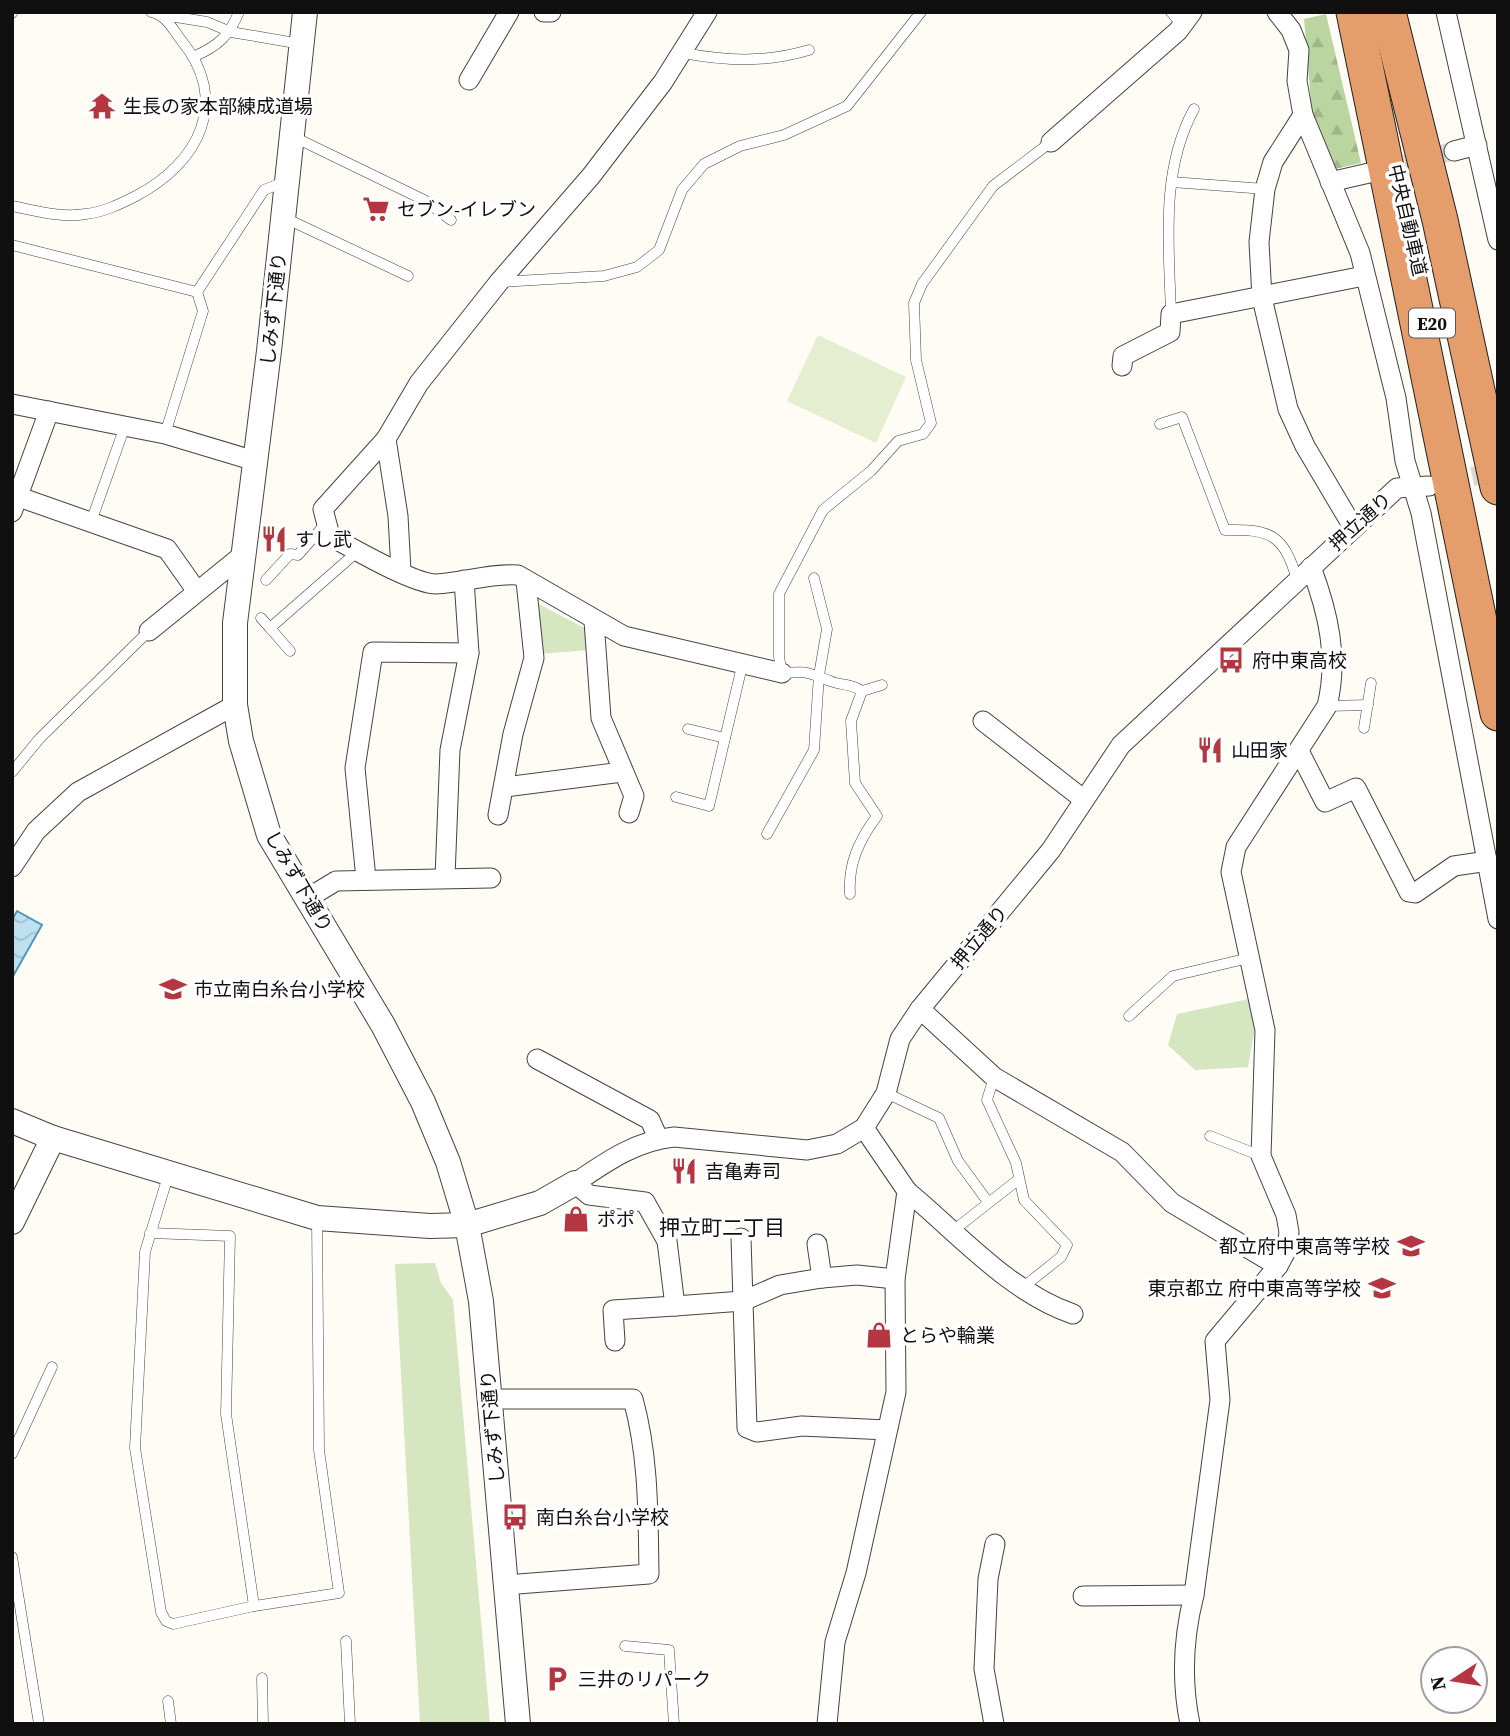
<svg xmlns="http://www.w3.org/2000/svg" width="1510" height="1736" font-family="'Source Serif 4','Noto Sans JP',serif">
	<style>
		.grass { fill: #d5e6c0 }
		.forest { fill: url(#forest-firs) }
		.pitch { fill: #e5eed1 }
		.water { fill: url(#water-waves); stroke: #4c97c0; stroke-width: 2 }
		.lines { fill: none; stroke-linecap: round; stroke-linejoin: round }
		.minor-tunnel { stroke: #dad9d2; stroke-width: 19; stroke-dasharray: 19 10; stroke-linecap: butt }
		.service-casing { stroke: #434343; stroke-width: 11 }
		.minor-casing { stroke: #434343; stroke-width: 21 }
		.tertiary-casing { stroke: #434343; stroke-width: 26 }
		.motorway-casing { stroke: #212121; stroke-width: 37 }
		.service { stroke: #fff; stroke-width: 10 }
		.minor { stroke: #fff; stroke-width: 19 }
		.tertiary { stroke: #fff; stroke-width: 24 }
		.motorway { stroke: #e59d6b; stroke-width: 35 }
		.labels { text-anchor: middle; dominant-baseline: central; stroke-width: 7; stroke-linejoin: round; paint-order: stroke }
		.shield { fill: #fff; stroke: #585858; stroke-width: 2 }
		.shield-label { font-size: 18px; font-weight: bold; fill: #101010 }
		.poi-label { font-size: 19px; fill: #101010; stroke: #fff; text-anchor: start }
		.street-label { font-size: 19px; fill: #101010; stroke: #fff }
		.neighbourhood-label { font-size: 21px; fill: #101010; stroke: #fff }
	</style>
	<defs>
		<pattern id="forest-firs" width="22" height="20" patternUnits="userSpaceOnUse" patternTransform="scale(1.75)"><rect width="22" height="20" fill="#bbd5a1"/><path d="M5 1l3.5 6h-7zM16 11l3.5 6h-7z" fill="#a0b68a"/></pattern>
		<pattern id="water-waves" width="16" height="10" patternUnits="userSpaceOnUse" patternTransform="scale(1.75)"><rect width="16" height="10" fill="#bee0f0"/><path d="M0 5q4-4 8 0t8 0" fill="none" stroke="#a2bfcd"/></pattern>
	</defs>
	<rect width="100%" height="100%" fill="#fefcf4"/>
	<!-- grass -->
	<g class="grass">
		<polygon points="535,602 590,631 589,650 539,654"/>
		<polygon points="1249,999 1255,1028 1248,1067 1195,1070 1168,1045 1177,1014"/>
		<polygon points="435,1263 441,1283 453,1300 490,1724 420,1724 395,1264"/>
	</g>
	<!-- forest -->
	<polygon class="forest" points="1326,14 1361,163 1335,169 1312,114 1304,19"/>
	<!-- pitch -->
	<polygon class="pitch" points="818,335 906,377 876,443 787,401"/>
	<!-- water -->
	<polygon class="water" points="17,911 42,925 12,978 12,920"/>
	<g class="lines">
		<!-- minor-tunnel -->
		<g class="minor-tunnel">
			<polyline points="1377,171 1454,151"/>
			<polyline points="1444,483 1498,471"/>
		</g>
		<!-- service casing -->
		<g class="service-casing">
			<g id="service">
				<polyline points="1171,12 1182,25"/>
				<polyline points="12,13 13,12"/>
				<polyline points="163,15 207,22 231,32 301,44"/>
				<path d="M 683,53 C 727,61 765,63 809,50"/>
				<path d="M 195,56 C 218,46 229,36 239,12"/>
				<polyline points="294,137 424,200 451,220"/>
				<polyline points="1172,182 1265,189"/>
				<path d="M 12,206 C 37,211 61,218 86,214 C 104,212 120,204 136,196 C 199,163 231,101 181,40 C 171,27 167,16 151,12"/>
				<polyline points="285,218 408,276"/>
				<polyline points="12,245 197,292 203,311 165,434"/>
				<polyline points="499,282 604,276 637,267 659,250 682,190 704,164 740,146 784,135 847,106 921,12"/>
				<polyline points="197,292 264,190 284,182"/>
				<path d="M 1171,314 C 1169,246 1160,171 1194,109"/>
				<path d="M 1160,424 L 1182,417 L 1225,530 C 1270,529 1284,534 1297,580"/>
				<polyline points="91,522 125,426"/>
				<polyline points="266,580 290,554 298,555 327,522"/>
				<polyline points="261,618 270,628"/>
				<polyline points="290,651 270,628 358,551"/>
				<path d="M 882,685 L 862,691 C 851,683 842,686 830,681 C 805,672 811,671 782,673 L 779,657 L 779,594 L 823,510 L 871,471 L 898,441 L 923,434 L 931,423 L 916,360 L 914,303 L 922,284 L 993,186 L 1051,142"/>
				<polyline points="1327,706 1368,705"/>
				<polyline points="1364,728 1371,683"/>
				<polyline points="688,729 725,738"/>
				<polyline points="12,772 40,738 149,631"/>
				<polyline points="676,797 709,806 743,662"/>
				<polyline points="767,834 814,750 819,675 827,629 814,578"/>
				<path d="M 850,894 C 848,864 859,840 877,816 L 855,783 L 851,721 L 862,691"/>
				<polyline points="1129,1016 1173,976 1249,958"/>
				<polyline points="994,1077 987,1100 1016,1163 1024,1200 1067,1245 1061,1257 1022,1288"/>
				<polyline points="886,1093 939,1118 958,1161 988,1202"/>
				<polyline points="1210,1136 1261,1156"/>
				<polyline points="168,1176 145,1252 135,1448 161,1612 166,1621 173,1624 254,1606 339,1593 319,1450 317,1219"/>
				<polyline points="954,1230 1019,1179"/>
				<polyline points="150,1233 230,1236 226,1414 254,1606"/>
				<polyline points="12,1454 52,1367"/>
				<polyline points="12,1557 39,1724"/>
				<polyline points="346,1641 350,1724"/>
				<polyline points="625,1646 669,1650 674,1724"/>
				<polyline points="262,1678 263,1724"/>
				<polyline points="168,1701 171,1724"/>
			</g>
		</g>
		<!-- minor casing -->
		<g class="minor-casing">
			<g id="minor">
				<polyline points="544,12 551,12"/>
				<path d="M 707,12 L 663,82 L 591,176 L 499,282 L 419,383 L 386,439 L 323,509 L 330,536 C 352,548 413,584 436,584 C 463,583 490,573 518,575 L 624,636 L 782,673"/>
				<polyline points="1277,12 1291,30 1299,50 1297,81 1303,115 1360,253 1396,398 1405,461 1421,513 1498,919"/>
				<polyline points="1446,12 1498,240"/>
				<polyline points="469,80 509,12"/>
				<polyline points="1303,115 1273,162 1265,189 1259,242 1262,298 1288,409 1305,446 1353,527"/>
				<polyline points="1051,142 1178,31 1192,12"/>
				<polyline points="1454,151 1477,145"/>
				<polyline points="1330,182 1369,173"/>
				<polyline points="1122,366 1123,356 1170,332 1171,314 1364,276"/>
				<polyline points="12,404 165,434 255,461"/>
				<polyline points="386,439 398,516 401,571"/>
				<polyline points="19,497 167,549 196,590"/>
				<polyline points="12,512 49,411"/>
				<polyline points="594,621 601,718 634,796 629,813"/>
				<polyline points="149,631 244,554"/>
				<polyline points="983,721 1083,799"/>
				<polyline points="1299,751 1325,802 1356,788 1409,892 1415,893 1454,866 1488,861"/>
				<polyline points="505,787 622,772"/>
				<polyline points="498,815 513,734 534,658 526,581"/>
				<polyline points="12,867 36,831 78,792 235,705"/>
				<polyline points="445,877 450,750 469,653 464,580"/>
				<polyline points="366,879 355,768 373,652 469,653"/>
				<polyline points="308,898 336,881 491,878"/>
				<polyline points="920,1009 994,1077 1122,1152 1172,1203 1278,1266"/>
				<polyline points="537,1059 650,1120 658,1138"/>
				<path d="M 907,1191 C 959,1234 1009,1292 1073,1314"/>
				<polyline points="741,1238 747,1428 757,1432 802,1426 887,1430"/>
				<polyline points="817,1244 822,1278"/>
				<polyline points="675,1306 743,1301 780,1285 822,1278 857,1275 895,1279"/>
				<path d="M 615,1341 L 613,1310 L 675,1306 L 667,1241 L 645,1202 L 589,1195 L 575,1183 C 606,1162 635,1141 674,1137 L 807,1150 L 837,1144 L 864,1128 L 886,1093 L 900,1039 L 920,1009 L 1051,850 L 1121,745 L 1397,488 L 1429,486"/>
				<path d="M 490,1399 L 633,1399 C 649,1457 648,1515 649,1574 L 505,1585"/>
				<polyline points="1083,1596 1194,1595"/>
				<polyline points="827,1724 835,1642 856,1573 896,1392 895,1279 907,1191 864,1128"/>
				<polyline points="994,1724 984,1669 988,1579 995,1544"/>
				<path d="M 1190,1724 C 1181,1680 1183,1638 1194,1595 L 1220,1400 L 1215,1341 L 1278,1266 L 1287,1249 L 1289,1232 L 1286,1215 L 1261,1156 L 1265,1030 L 1231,872 L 1236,847 L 1327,706 C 1339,658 1328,612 1311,567"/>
			</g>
		</g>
		<!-- tertiary casing -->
		<g class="tertiary-casing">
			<g id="tertiary">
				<polyline points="305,12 269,351 235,623 235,705 241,741 269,835 383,1025 423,1102 448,1162 467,1225 481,1301 518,1724"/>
				<polyline points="12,1121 53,1138"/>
				<polyline points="12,1222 53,1138 317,1218 430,1226 467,1225 540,1203 575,1183"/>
			</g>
		</g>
		<!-- motorway casing -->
		<g class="motorway-casing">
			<g id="motorway">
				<polyline points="1354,12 1498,713"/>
				<polyline points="1388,12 1440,220 1498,487"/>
			</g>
		</g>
		<!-- service -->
		<use href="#service" class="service"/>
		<!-- minor -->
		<use href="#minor" class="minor"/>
		<!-- tertiary -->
		<use href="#tertiary" class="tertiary"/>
		<!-- motorway -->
		<use href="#motorway" class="motorway"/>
	</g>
	<!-- icons -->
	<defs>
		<g id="temple-bare" transform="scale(2.1)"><path d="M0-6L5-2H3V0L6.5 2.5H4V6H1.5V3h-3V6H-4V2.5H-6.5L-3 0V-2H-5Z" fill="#b33641" stroke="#fff" stroke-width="2.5" paint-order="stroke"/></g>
		<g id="supermarket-bare" transform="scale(2.1)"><path d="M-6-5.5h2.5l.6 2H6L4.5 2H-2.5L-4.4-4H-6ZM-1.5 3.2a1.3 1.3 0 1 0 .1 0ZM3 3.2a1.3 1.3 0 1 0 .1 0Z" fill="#b33641" stroke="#fff" stroke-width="2.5" paint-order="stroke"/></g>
		<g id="restaurant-bare" transform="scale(2.1)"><path d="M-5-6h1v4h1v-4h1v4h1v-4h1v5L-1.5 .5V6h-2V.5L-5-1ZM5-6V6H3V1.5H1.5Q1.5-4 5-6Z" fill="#b33641" stroke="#fff" stroke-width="2.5" paint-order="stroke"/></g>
		<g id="bus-bare" transform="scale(2.1)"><path d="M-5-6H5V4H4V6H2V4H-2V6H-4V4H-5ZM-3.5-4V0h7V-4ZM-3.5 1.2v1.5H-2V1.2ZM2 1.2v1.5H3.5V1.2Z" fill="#b33641" stroke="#fff" stroke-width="2.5" paint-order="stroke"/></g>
		<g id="school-bare" transform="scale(2.1)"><path d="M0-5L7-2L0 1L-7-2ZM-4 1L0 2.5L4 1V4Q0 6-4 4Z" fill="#b33641" stroke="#fff" stroke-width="2.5" paint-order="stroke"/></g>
		<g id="shop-bare" transform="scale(2.1)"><path d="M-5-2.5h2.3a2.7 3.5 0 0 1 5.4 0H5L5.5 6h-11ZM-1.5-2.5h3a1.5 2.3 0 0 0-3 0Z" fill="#b33641" stroke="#fff" stroke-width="2.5" paint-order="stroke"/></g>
		<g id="parking-bare" transform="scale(2.1)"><path d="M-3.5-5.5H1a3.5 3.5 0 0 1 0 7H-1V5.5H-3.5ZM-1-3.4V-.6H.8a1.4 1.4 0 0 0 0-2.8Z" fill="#b33641" stroke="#fff" stroke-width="2.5" paint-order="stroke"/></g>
	</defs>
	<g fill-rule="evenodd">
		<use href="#temple-bare" x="102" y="106"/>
		<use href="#supermarket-bare" x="376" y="209"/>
		<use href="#restaurant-bare" x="274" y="539"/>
		<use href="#bus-bare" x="1231" y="660"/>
		<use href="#restaurant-bare" x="1210" y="750"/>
		<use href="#school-bare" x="173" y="989"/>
		<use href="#restaurant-bare" x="684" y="1171"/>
		<use href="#shop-bare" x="576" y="1219"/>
		<use href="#school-bare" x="1411" y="1246"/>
		<use href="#school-bare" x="1382" y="1288"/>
		<use href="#shop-bare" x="879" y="1335"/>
		<use href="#bus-bare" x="515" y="1517"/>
		<use href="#parking-bare" x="557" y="1679"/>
	</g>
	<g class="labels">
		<!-- shield labels -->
		<rect class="shield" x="1409" y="308.5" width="46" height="29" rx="5"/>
		<g class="shield-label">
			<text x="1432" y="323">E20</text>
		</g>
		<!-- poi labels -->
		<g class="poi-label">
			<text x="123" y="106">生長の家本部練成道場</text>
			<text x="397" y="209">セブン-イレブン</text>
			<text x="295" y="539">すし武</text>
			<text x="1252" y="660">府中東高校</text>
			<text x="1231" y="750">山田家</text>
			<text x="194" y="989">市立南白糸台小学校</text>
			<text x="705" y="1171">吉亀寿司</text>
			<text x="597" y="1219">ポポ</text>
			<text x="1390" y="1246" text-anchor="end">都立府中東高等学校</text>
			<text x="1361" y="1288" text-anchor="end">東京都立 府中東高等学校</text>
			<text x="900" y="1335">とらや輪業</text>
			<text x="536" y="1517">南白糸台小学校</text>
			<text x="578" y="1679">三井のリパーク</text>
		</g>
		<!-- street labels -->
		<g class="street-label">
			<text transform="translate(1408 220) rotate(77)">中央自動車道</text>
			<text transform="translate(273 309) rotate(-84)">しみず下通り</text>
			<text transform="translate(1360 521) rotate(-42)">押立通り</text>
			<text transform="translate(299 881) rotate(60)">しみず下通り</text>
			<text transform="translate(979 937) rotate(-50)">押立通り</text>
			<text transform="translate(492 1427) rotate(-95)">しみず下通り</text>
		</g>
		<!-- neighbourhood labels -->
		<g class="neighbourhood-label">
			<text x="722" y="1227">押立町二丁目</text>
		</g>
	</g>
	<!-- border -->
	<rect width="1510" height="1736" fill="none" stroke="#101010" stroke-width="28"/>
	<!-- north arrow -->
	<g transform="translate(1454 1680) rotate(258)"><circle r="33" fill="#ffffff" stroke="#9f9f9f" stroke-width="2"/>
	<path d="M0-5L12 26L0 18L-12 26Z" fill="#b33641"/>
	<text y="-10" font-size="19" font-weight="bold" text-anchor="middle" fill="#101010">N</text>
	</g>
</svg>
